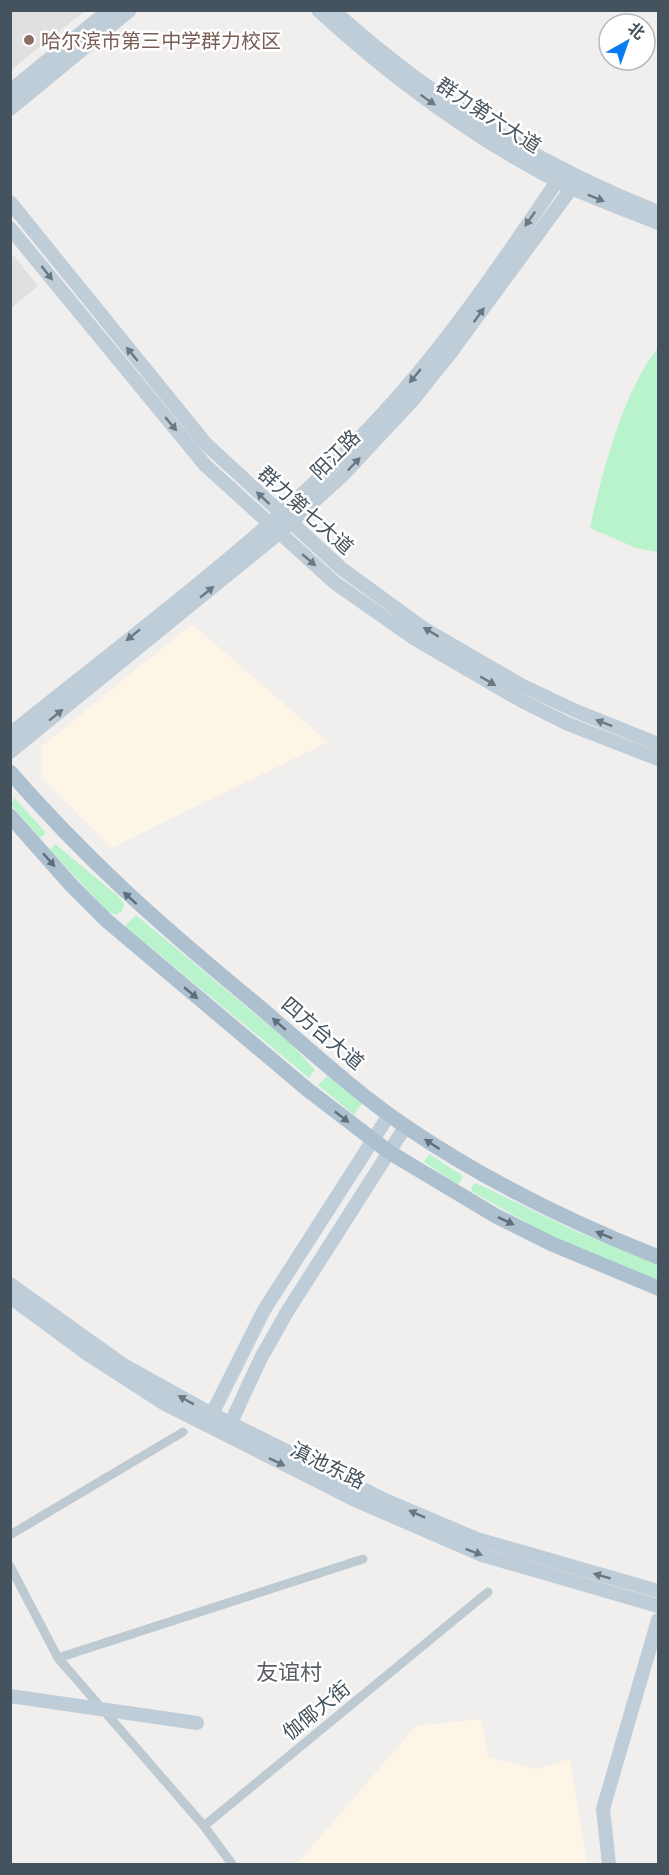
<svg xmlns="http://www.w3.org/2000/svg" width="669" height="1875" font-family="'Noto Sans','Noto Sans SC',sans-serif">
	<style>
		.commercial { fill: #fdf5e6 }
		.education { fill: #e2dfe0 }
		.green { fill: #b9f3cc }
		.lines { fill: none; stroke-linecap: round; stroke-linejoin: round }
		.street { stroke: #becad2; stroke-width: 9 }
		.secondary { stroke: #bfcdd9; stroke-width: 14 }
		.primary { stroke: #acc0d0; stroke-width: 15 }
		.oneway { fill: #6a7883 }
		.oneway2 { fill: #5f6e7a }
		.education-dot { fill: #8d6e63; stroke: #fff; stroke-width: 2 }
		.labels { text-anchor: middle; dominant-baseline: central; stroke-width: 5; stroke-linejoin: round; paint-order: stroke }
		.education-label { font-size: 20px; fill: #785e54; stroke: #fff; text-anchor: start }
		.street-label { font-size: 20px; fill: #45535e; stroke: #fff }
		.quarter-label { font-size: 22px; fill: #5a5f64; stroke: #fff }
	</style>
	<rect width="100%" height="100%" fill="#f1eeee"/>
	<!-- commercial -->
	<g class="commercial">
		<polygon points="192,624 328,742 111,848 41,776 41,747"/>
		<polygon points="481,1719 488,1757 536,1769 570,1759 587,1864 297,1864 416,1726"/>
	</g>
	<!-- education -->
	<g class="education">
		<polygon points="11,10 85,10 85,11 11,70"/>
		<polygon points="10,251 38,286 11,308 10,308"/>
	</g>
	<!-- green -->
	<g class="green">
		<path d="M 658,348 L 658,552 L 636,548 L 590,528 C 601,475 624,389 658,348 Z"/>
		<polygon points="15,798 46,833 40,838 11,805"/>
		<polygon points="55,844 119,897 124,904 122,911 116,915 108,912 50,850"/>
		<polygon points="136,915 291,1044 315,1070 309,1078 125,926"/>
		<polygon points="327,1076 362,1103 354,1115 318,1085"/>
		<polygon points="429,1154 463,1176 458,1185 424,1162"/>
		<polygon points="476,1183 571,1229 658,1265 658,1282 547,1234 471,1191 472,1186"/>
	</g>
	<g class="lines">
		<!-- street -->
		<g class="street">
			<polyline points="10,1535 183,1432"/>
			<polyline points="10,1566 58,1658 204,1826"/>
			<polyline points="58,1658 363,1559"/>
			<polyline points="232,1864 204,1826 488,1592"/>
		</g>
		<!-- secondary -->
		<g class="secondary">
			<path d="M 318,10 C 391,77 473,138 561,183 C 592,198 626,210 658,223"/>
			<path d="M 333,10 C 428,96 539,165 658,212"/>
			<polyline points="10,91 109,10"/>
			<polyline points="10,109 130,10"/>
			<polyline points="10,202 206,444 342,569 423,628 521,685 576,711 658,744"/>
			<polyline points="10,228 205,465 335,583 415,639 522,701 568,724 658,759"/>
			<path d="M 10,734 C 141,628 282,527 394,401 C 457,330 511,249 564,171"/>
			<polyline points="10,752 279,533 343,475 413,400 449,355 579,178"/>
			<polyline points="10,1284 122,1364 212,1414 387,1501 477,1539 658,1591"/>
			<polyline points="10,1297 89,1355 165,1404 355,1500 482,1555 658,1606"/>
			<polyline points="208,1422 264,1310 389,1115"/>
			<polyline points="227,1431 261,1358 287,1312 405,1127"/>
			<polyline points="10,1696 197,1723"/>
			<polyline points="609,1864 603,1809 658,1620"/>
		</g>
		<!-- primary -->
		<g class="primary">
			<path d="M 10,772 C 84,857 157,922 244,994 C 297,1038 348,1087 405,1126 C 484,1180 570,1222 658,1257"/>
			<polyline points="10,816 72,886 106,920 308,1090 389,1152 496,1216 552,1244 658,1288"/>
		</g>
	</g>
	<!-- one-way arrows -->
	<defs><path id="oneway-solid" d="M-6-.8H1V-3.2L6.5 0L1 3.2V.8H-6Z" transform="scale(1.5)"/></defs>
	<g class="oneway">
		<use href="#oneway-solid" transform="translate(428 100) rotate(35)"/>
		<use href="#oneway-solid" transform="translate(596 198) rotate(22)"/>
		<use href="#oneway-solid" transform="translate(530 219) rotate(125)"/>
		<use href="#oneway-solid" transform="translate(47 273) rotate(52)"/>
		<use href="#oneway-solid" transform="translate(479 315) rotate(-54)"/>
		<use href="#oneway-solid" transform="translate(132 354) rotate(-129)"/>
		<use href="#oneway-solid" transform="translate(415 376) rotate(130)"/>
		<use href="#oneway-solid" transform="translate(171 424) rotate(50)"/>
		<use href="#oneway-solid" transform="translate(354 464) rotate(-46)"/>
		<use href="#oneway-solid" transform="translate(263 498) rotate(-137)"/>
		<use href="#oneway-solid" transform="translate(309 560) rotate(41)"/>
		<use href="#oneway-solid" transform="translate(207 592) rotate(-39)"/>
		<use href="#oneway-solid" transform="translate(431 632) rotate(-149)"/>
		<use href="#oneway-solid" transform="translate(133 635) rotate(141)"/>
		<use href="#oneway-solid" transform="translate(488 681) rotate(30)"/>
		<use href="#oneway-solid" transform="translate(56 715) rotate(-39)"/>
		<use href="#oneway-solid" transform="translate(604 723) rotate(-159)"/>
		<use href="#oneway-solid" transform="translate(186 1400) rotate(-151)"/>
		<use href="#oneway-solid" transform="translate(277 1462) rotate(26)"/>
		<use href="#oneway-solid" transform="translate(417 1514) rotate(-156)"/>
		<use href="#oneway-solid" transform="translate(474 1552) rotate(21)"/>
		<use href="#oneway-solid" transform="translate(602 1576) rotate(-164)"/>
	</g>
	<g class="oneway2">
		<use href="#oneway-solid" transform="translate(49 860) rotate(49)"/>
		<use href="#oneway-solid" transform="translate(130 898) rotate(-138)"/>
		<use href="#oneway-solid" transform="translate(191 993) rotate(40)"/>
		<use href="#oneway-solid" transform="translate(279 1024) rotate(-139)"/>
		<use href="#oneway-solid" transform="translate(342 1117) rotate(38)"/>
		<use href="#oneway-solid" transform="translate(432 1144) rotate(-147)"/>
		<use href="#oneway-solid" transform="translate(506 1221) rotate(26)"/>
		<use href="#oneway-solid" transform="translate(604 1235) rotate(-158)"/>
	</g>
	<!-- markers -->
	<circle class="education-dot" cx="29" cy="40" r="6"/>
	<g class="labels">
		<!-- education labels -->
		<g class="education-label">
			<text x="41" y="40">哈尔滨市第三中学群力校区</text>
		</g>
		<!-- street labels -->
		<g class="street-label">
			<text transform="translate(489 115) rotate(33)">群力第六大道</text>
			<text transform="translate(335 454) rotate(-45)">阳江路</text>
			<text transform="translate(306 510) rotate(42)">群力第七大道</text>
			<text transform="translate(323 1033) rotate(40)">四方台大道</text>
			<text transform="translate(328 1465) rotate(26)">滇池东路</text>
			<text transform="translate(316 1710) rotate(-39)">伽倻大街</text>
		</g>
		<!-- quarter labels -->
		<g class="quarter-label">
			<text x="289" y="1671">友谊村</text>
		</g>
	</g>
	<!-- border -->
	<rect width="669" height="1875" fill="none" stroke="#45535e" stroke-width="24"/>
	<!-- north arrow -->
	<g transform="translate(627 42) rotate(40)"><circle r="28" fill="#ffffff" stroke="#b5babf" stroke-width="1.5"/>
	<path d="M0-4.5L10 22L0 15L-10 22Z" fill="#0a7bf0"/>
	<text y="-9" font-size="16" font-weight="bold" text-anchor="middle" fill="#45535e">北</text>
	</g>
</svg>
